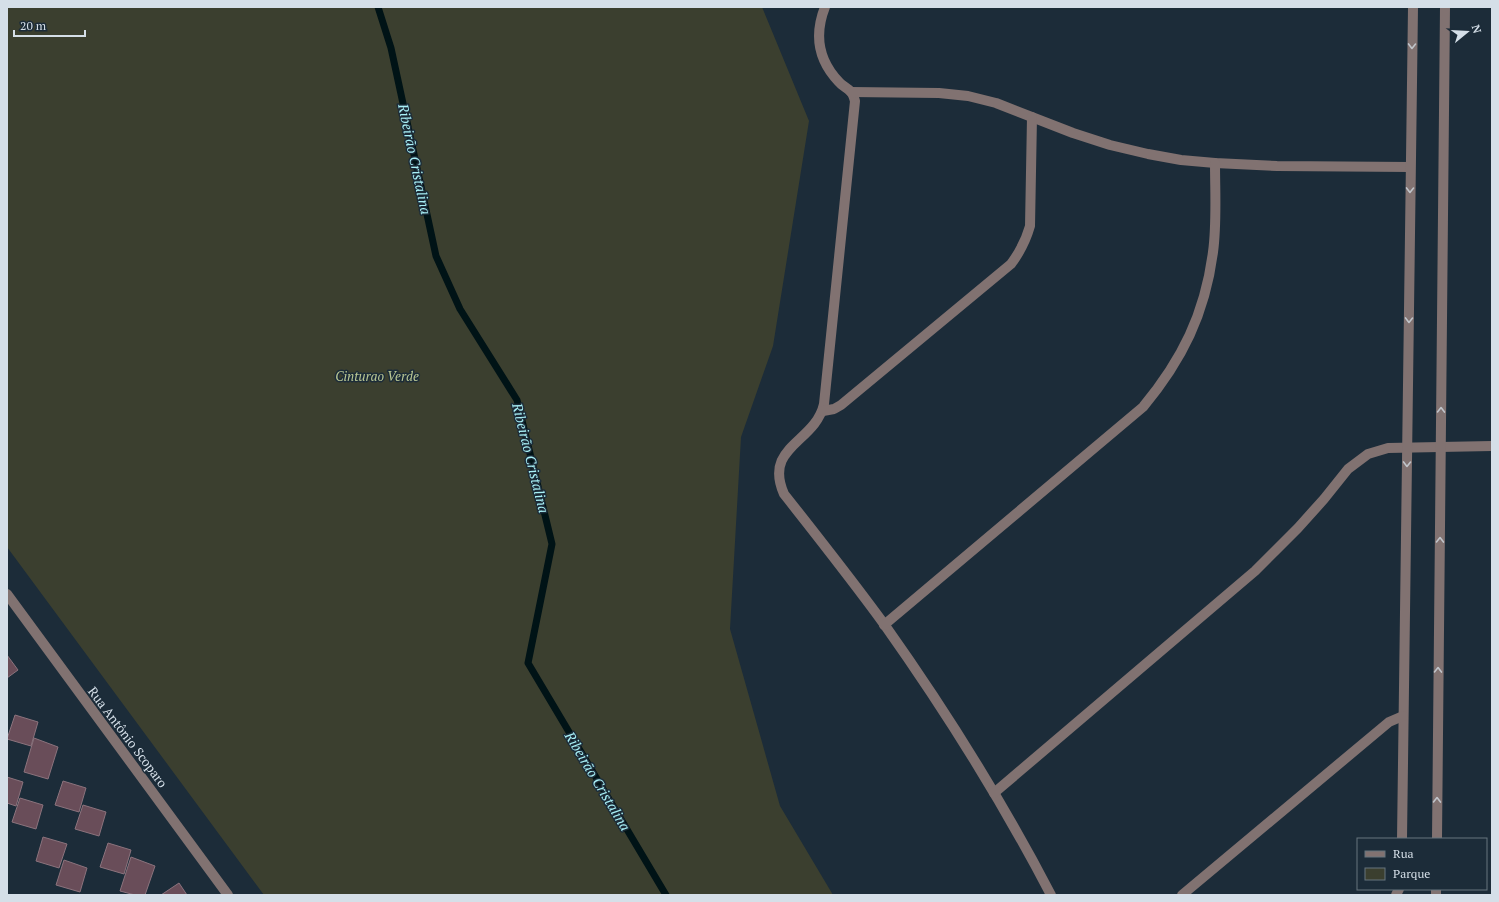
<svg xmlns="http://www.w3.org/2000/svg" width="1499" height="902" font-family="'PT Serif',serif">
	<style>
		.green { fill: #3b3f2f }
		.lines { fill: none; stroke-linecap: round; stroke-linejoin: round }
		.stream { stroke: #001316; stroke-width: 7 }
		.building { fill: #694d59; stroke: #8b737d }
		.minor { stroke: #817271; stroke-width: 10 }
		.oneway { stroke: #c0c4ca }
		.labels { text-anchor: middle; dominant-baseline: central; stroke-width: 3; stroke-linejoin: round; paint-order: stroke }
		.park-label { font-size: 13px; font-style: italic; fill: #bbc894; stroke: #1c2c39 }
		.street-label { font-size: 13px; fill: #d5dfe8; stroke: #1c2c39 }
		.water-label { font-size: 14px; font-style: italic; fill: #a8f0f6; stroke: #1c2c39 }
	</style>
	<rect width="100%" height="100%" fill="#1c2c39"/>
	<!-- green -->
	<polygon class="green" points="7,7 762,7 809,121 773,346 741,437 730,629 780,806 833,895 264,895 7,547"/>
	<g class="lines">
		<!-- stream -->
		<polyline class="stream" points="378,7 391,48 436,256 460,309 517,400 552,544 528,663 666,895"/>
	</g>
	<!-- building -->
	<g class="building">
		<polygon points="7,655 18,670 7,678"/>
		<polygon points="15,715 38,722 31,746 7,739"/>
		<polygon points="34,738 58,747 48,779 24,772"/>
		<polygon points="7,777 23,782 16,806 7,803"/>
		<polygon points="63,781 86,788 79,812 55,805"/>
		<polygon points="20,798 43,805 36,829 12,822"/>
		<polygon points="83,805 106,812 99,836 75,829"/>
		<polygon points="43,837 67,844 59,868 36,861"/>
		<polygon points="108,843 131,850 124,874 100,867"/>
		<polygon points="131,857 155,866 145,895 135,895 120,891"/>
		<polygon points="64,860 87,868 80,892 56,885"/>
		<polygon points="179,883 187,895 161,895"/>
	</g>
	<g class="lines">
		<!-- minor -->
		<g class="minor">
			<path d="M 825,7 C 814,35 818,60 839,82 C 842,86 848,88 851,92 C 853,94 854,98 855,101 L 824,404 C 815,443 763,446 784,494 C 818,537 852,580 884,624 C 945,710 1002,801 1051,895"/>
			<polyline points="851,92 939,93 968,96 996,103 1073,133 1110,145 1148,154 1181,160 1215,163 1277,166 1410,167"/>
			<path d="M 823,411 L 834,409 L 841,405 L 1011,264 C 1020,252 1026,240 1030,226 L 1032,117"/>
			<polyline points="7,594 228,895"/>
			<path d="M 884,625 L 1143,407 C 1182,360 1205,314 1213,252 C 1217,223 1215,193 1215,163"/>
			<polyline points="994,793 1255,571 1298,528 1324,499 1348,469 1368,454 1388,448 1492,446"/>
			<polyline points="1402,839 1413,7"/>
			<polyline points="1437,839 1445,7"/>
			<polyline points="1182,895 1389,722 1403,716"/>
			<polyline points="1396,895 1399,889"/>
			<polyline points="1436,895 1436,889"/>
		</g>
	</g>
	<!-- one-way arrows -->
	<defs><path id="oneway-chevron" d="M-2-3.5L2.5 0L-2 3.5" fill="none" stroke-width="1.6" stroke-linecap="round" stroke-linejoin="round"/></defs>
	<g class="oneway">
		<use href="#oneway-chevron" transform="translate(1412 46) rotate(91)"/>
		<use href="#oneway-chevron" transform="translate(1410 190) rotate(91)"/>
		<use href="#oneway-chevron" transform="translate(1409 320) rotate(91)"/>
		<use href="#oneway-chevron" transform="translate(1441 410) rotate(-89)"/>
		<use href="#oneway-chevron" transform="translate(1407 464) rotate(91)"/>
		<use href="#oneway-chevron" transform="translate(1440 540) rotate(-89)"/>
		<use href="#oneway-chevron" transform="translate(1438 670) rotate(-89)"/>
		<use href="#oneway-chevron" transform="translate(1437 800) rotate(-89)"/>
	</g>
	<g class="labels">
		<!-- park labels -->
		<g class="park-label">
			<text x="377" y="376">Cinturao Verde</text>
		</g>
		<!-- street labels -->
		<g class="street-label">
			<text transform="translate(128 737) rotate(53)">Rua Antônio Scoparo</text>
		</g>
		<!-- water labels -->
		<g class="water-label">
			<text transform="translate(415 159) rotate(78)">Ribeirão Cristalina</text>
			<text transform="translate(531 458) rotate(76)">Ribeirão Cristalina</text>
			<text transform="translate(598 781) rotate(59)">Ribeirão Cristalina</text>
		</g>
	</g>
	<!-- border -->
	<rect width="1499" height="902" fill="none" stroke="#d5dfe8" stroke-width="16"/>
	<!-- legend -->
	<rect x="1357" y="838" width="130" height="52" fill="#1c2c39" stroke="#66747f"/>
	<rect x="1365" y="851" width="20" height="6" fill="#817271" stroke="#66747f"/>
	<text x="1393" y="858" font-size="12" fill="#d5dfe8">Rua</text>
	<rect x="1365" y="868" width="20" height="12" fill="#3b3f2f" stroke="#66747f"/>
	<text x="1393" y="878" font-size="12" fill="#d5dfe8">Parque</text>
	<!-- north arrow -->
	<g transform="translate(1467 32) rotate(72)" stroke="#1c2c39" stroke-width="3" paint-order="stroke">
	<path d="M0-3L7 15L0 10L-7 15Z" fill="#d5dfe8"/>
	<text y="-6" font-size="11" font-weight="bold" text-anchor="middle" fill="#d5dfe8">N</text>
	</g>
	<!-- scale -->
	<path d="M14 30v6h71v-6" fill="none" stroke="#d5dfe8" stroke-width="2"/>
	<text x="20" y="30" font-size="12" fill="#d5dfe8" stroke="#1c2c39" stroke-width="3" paint-order="stroke">20 m</text>
</svg>
